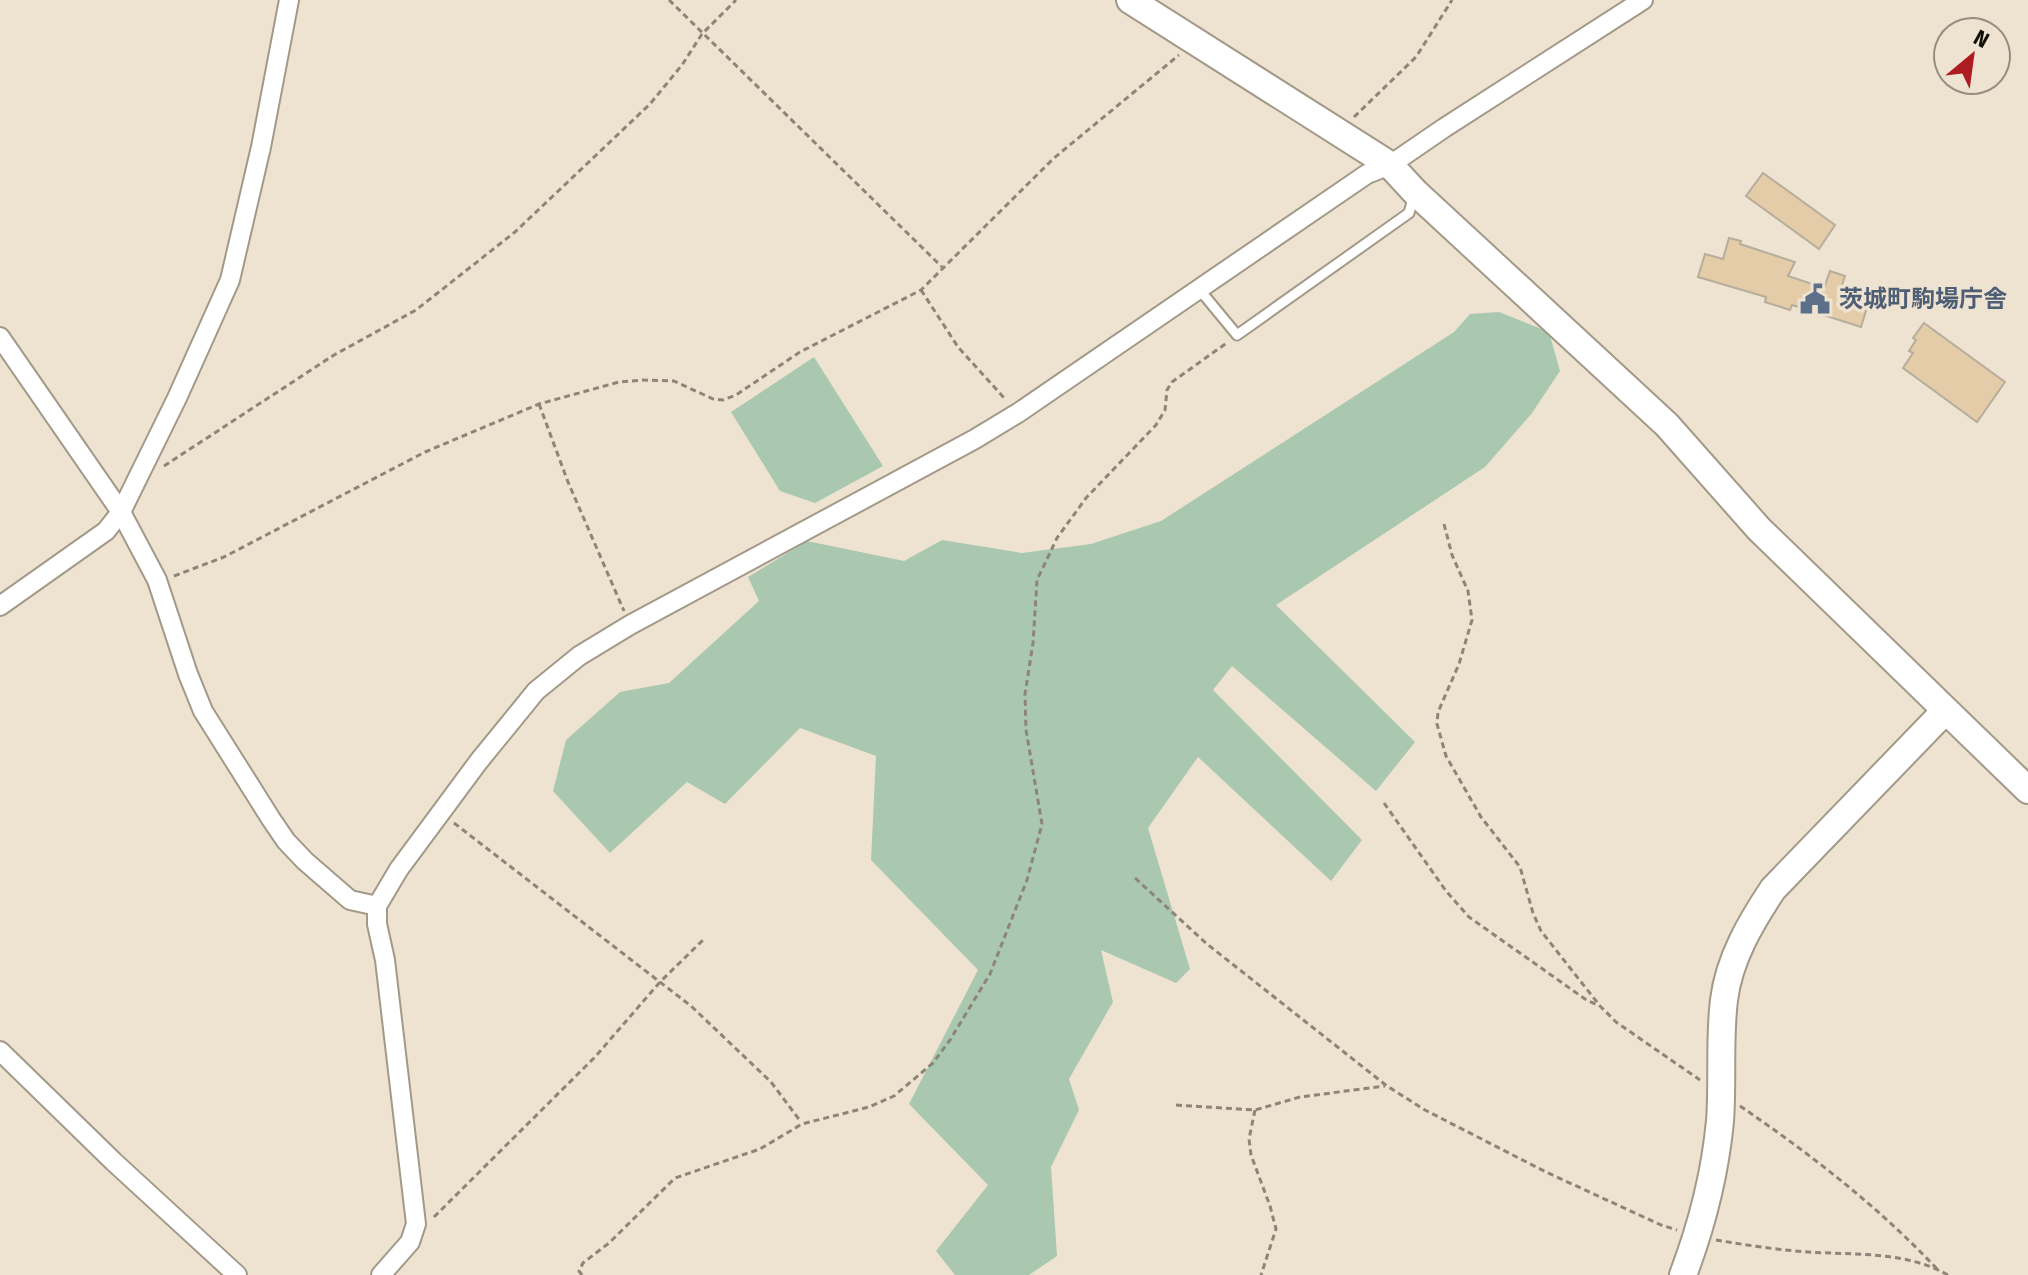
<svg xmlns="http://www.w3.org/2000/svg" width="2028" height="1275" font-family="'Fira Sans Condensed','Noto Sans JP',sans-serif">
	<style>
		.green { fill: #aac8b0 }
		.building { fill: #e3cca7; stroke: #b7ad9c; stroke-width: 2 }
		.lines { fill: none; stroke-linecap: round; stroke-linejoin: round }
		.lane-casing { stroke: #a39988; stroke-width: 13 }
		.street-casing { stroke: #a39988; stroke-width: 22 }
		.secondary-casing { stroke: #a39988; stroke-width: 30 }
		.path { stroke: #8c8578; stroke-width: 3; stroke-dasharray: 6 4; stroke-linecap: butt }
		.lane { stroke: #fff; stroke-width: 9 }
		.street { stroke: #fff; stroke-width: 18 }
		.secondary { stroke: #fff; stroke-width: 26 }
		.labels { text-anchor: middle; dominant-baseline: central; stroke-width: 7; stroke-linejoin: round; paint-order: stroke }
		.service-label { font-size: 24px; font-weight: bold; fill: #4e5e75; stroke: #eee3d1; text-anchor: start }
	</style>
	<rect width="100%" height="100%" fill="#eee3d1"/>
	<!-- green -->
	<g class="green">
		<polygon points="1499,312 1549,332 1560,371 1532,413 1485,467 1276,605 1415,742 1376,791 1232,666 1213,690 1362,840 1331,881 1198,757 1148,828 1190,969 1176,983 1101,950 1113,1002 1069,1079 1079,1110 1051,1167 1057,1256 1029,1275 955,1275 936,1251 988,1185 909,1104 978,970 871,860 876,756 800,728 725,804 687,782 610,853 553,791 566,740 620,692 669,683 759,601 748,577 807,541 904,561 942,540 1022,553 1091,544 1161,521 1454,332 1470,314"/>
		<polygon points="814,357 883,466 815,503 780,491 731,412"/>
	</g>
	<!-- building -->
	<g class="building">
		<polygon points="1763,173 1835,225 1819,249 1746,196"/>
		<polygon points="1729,238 1741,241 1740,244 1795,262 1788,276 1824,288 1830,271 1845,276 1840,292 1869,301 1861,327 1792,305 1790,310 1765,302 1766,297 1698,277 1705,254 1723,259"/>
		<polygon points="1924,323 2005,382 1977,422 1903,368 1913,353 1909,351 1916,340 1913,338"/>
	</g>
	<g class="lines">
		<!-- lane casing -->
		<g class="lane-casing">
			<polyline id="lane" points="1199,289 1237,335 1409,213 1414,195"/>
		</g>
		<!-- street casing -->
		<g class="street-casing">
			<g id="street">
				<polyline points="0,337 121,512 157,580 188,674 203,711 271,819 286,841 305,861 350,900 377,906"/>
				<polyline points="0,606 106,531 121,512 177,398 230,280 261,147 289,0"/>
				<polyline points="0,1051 114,1162 237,1275"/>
				<polyline points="381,1275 410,1242 416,1224 385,960 377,924 377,906 399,869 479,761 536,691 579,656 630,625 975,439 1018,413 1367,174 1390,165 1444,128 1643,0"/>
			</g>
		</g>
		<!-- secondary casing -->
		<g class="secondary-casing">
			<g id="secondary">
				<polyline points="1130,0 1390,165 1415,192 1667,425 1759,529 2028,790"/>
				<path d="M 1683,1275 C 1702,1225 1715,1174 1720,1121 C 1723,1081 1719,1040 1724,1000 C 1729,959 1751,922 1773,889 L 1945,711"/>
			</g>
		</g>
		<!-- path -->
		<g class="path">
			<polyline points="669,0 942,267"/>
			<polyline points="1354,117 1416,57 1452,0"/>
			<polyline points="921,290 958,347 1006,400"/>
			<polyline points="539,404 568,482 624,611"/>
			<polyline points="164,466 334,355 416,310 515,232 650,104 682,65 702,34 736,0"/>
			<polyline points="1444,524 1452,555 1468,591 1472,620 1459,664 1438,712 1437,724 1446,756 1481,817 1520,867 1533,913 1541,931 1600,1006 1616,1022 1700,1080"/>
			<polyline points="174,576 224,557 425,452 539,404 619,382 643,380 674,381 713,399 723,400 736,395 800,352 921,290 1054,158 1179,55"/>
			<polyline points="1384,803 1446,891 1469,917 1585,999 1599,1006"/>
			<polyline points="454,823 691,1006 771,1082 801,1122"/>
			<polyline points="1135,878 1207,944 1387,1086 1425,1110 1546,1172 1661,1225 1677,1230"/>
			<polyline points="1176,1105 1255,1110 1300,1097 1385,1086"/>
			<path d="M 1740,1106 C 1809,1153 1880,1208 1937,1269"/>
			<polyline points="1255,1110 1249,1139 1251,1155 1270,1206 1276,1229 1261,1275"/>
			<polyline points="434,1217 595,1057 660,982 703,940"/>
			<path d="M 1716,1240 C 1746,1245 1778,1250 1808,1252 C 1855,1255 1906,1251 1948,1275"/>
			<polyline points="582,1275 579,1271 583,1263 609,1243 675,1178 760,1149 802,1124 869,1107 894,1096 933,1063 950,1040 990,974 1027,880 1042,824 1026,730 1025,694 1033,643 1037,580 1057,538 1086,498 1156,425 1165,410 1167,390 1172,382 1228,342"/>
		</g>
		<!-- lane -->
		<use href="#lane" class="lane"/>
		<!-- street -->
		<use href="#street" class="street"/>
		<!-- secondary -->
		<use href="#secondary" class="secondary"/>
	</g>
	<!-- icons -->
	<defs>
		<g id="civic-bare" transform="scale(2.4)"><path d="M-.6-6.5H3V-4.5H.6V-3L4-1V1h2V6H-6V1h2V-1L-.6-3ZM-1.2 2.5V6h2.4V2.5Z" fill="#5c6f8a" stroke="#eee3d1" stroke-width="2.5" paint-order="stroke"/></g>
	</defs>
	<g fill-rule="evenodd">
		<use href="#civic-bare" x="1815" y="299"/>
	</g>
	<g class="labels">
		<!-- service labels -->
		<g class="service-label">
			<text x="1839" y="299">茨城町駒場庁舎</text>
		</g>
	</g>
	<!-- north arrow -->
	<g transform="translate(1972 56) rotate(29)"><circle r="38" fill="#eee3d1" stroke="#968d80" stroke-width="2"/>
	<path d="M0-6L14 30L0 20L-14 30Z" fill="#ae1c21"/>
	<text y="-12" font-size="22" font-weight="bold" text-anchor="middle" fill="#110d07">N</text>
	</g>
</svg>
